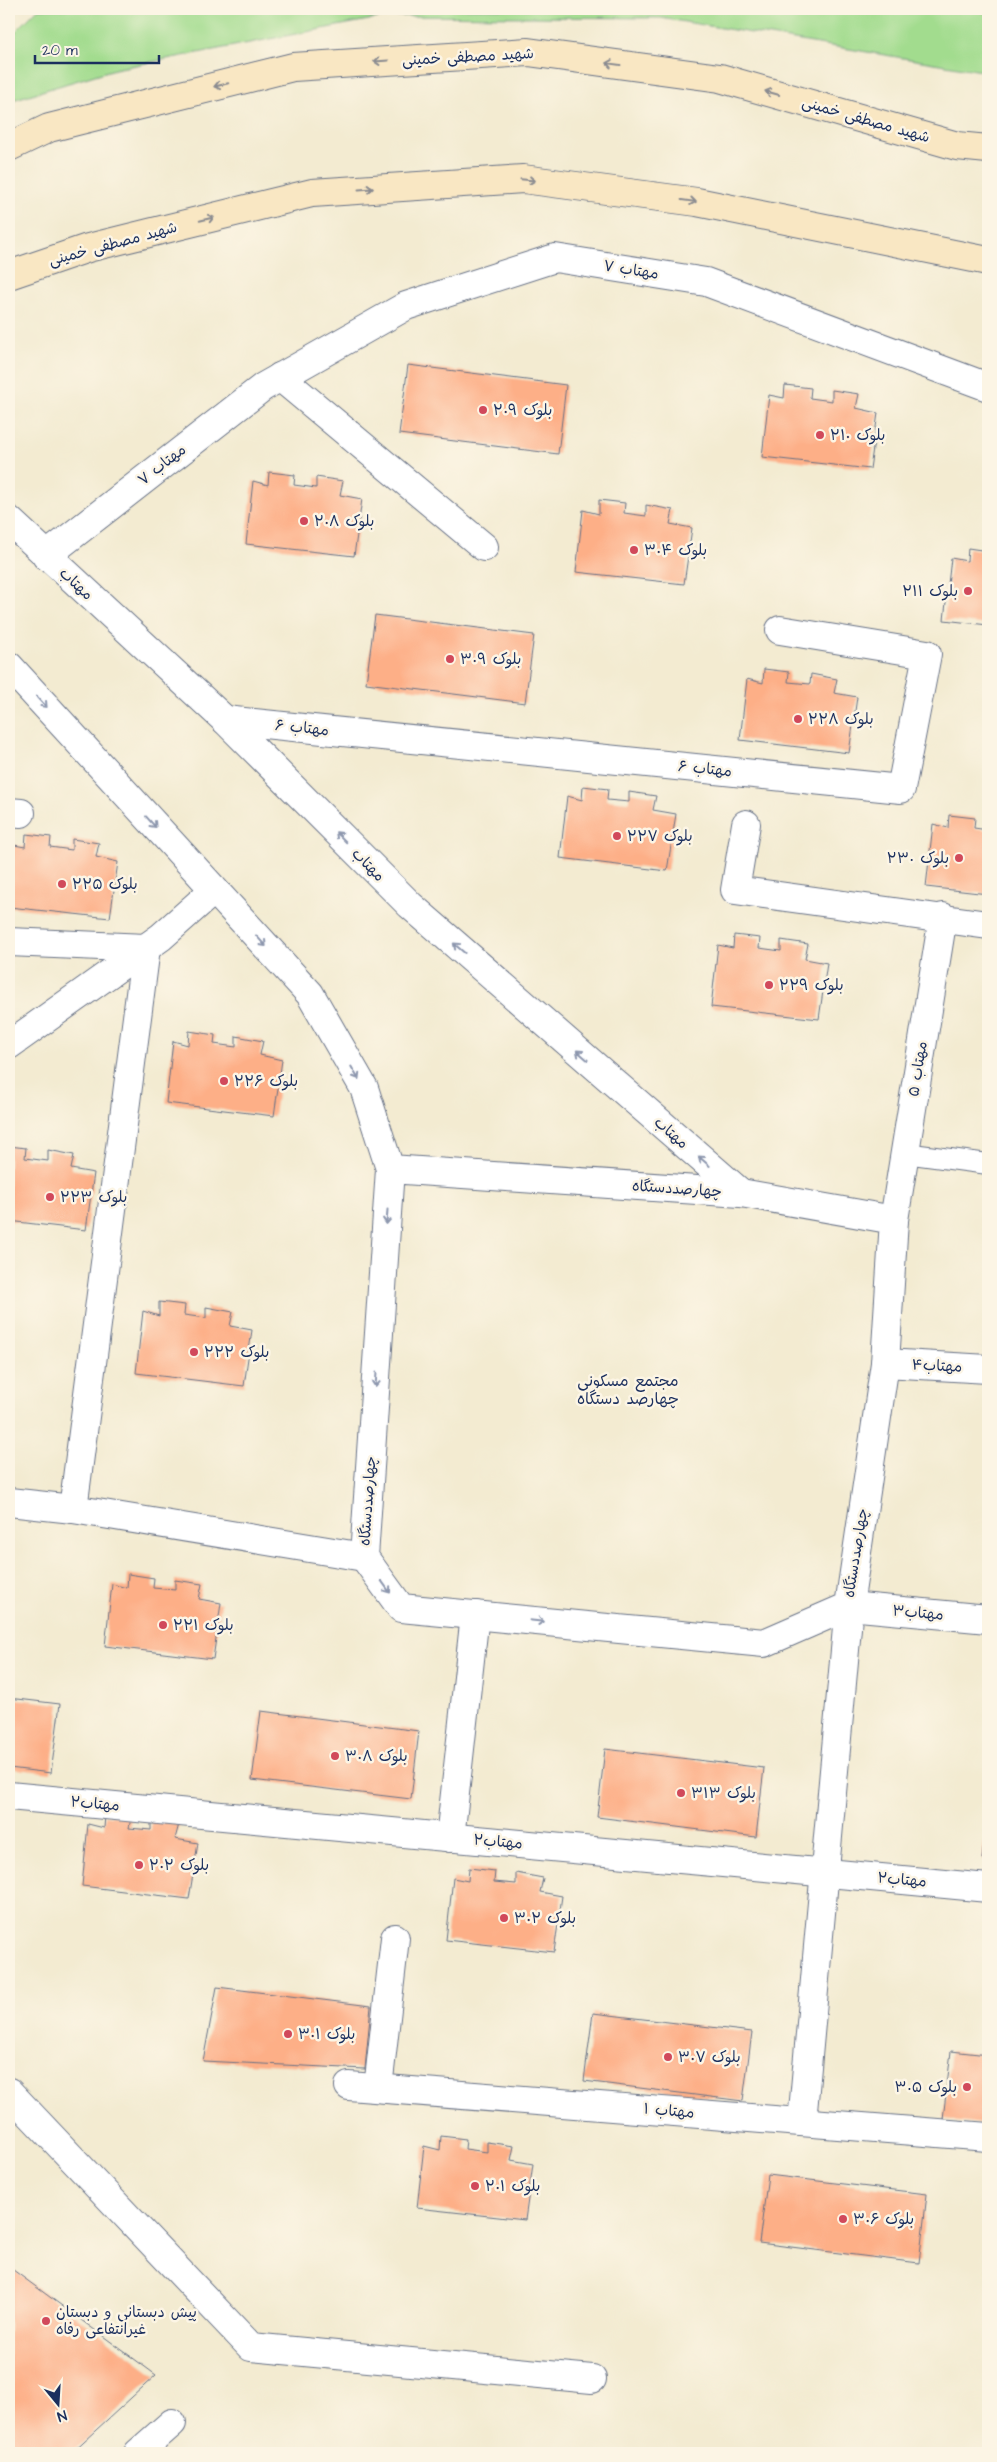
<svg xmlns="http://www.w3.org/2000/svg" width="997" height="2462" font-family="'Architects Daughter','Playpen Sans Arabic',sans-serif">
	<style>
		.green { fill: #a2dc8e; stroke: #5e8676 }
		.building { fill: #fdaf87 }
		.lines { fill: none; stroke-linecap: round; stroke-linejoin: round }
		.service-casing { stroke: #677186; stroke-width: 22 }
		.minor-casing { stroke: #677186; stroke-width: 30 }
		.secondary-casing { stroke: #677186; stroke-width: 30 }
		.service { stroke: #fff; stroke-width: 20 }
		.minor { stroke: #fff; stroke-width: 28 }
		.secondary { stroke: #f9e7c3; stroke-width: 28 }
		.oneway { stroke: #8a8b90 }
		.oneway2 { stroke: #8d97ae }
		.poi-dot { fill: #d1495b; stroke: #fcf5e5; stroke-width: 2 }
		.labels { text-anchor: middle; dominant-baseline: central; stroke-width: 5; stroke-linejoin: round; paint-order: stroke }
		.street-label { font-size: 15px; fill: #1b2f5e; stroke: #fcf5e5 }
		.poi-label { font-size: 15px; fill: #1b2f5e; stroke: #fcf5e5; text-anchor: start }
		.neighbourhood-label { font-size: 16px; fill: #1b2f5e; stroke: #fcf5e5 }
	</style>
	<rect width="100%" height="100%" fill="#fcf5e5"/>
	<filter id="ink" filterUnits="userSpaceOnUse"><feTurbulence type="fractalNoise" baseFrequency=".02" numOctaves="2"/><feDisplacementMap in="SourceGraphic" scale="10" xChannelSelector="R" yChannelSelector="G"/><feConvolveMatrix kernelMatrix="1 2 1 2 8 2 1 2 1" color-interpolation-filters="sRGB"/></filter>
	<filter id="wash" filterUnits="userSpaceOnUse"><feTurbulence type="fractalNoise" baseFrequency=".0096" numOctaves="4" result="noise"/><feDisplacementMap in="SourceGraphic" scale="20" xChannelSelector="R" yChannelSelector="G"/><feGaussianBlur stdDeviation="1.12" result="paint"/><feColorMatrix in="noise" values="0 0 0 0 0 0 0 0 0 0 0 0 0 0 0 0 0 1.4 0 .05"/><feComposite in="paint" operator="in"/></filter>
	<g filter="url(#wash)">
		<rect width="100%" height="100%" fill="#f3ebd1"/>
		<!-- green -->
		<polygon class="green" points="38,9 979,9 988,16 988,72 661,18 389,16 115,69 9,101 9,38"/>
		<g id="blocks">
			<!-- building -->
			<g class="building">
				<polygon points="408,365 566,385 558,454 399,434"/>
				<polygon points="785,385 811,388 810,398 832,401 832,390 859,394 856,408 878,413 870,469 762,457 769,395 784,398"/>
				<polygon points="269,472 295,475 294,485 316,488 316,477 343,481 340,495 362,499 354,556 246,544 253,481 268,485"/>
				<polygon points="599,500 625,503 624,513 646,516 646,505 673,510 670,524 692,528 684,584 576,572 583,510 599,514"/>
				<polygon points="968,548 988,551 988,625 944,620 951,558 967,561"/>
				<polygon points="375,615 534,635 525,703 366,683"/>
				<polygon points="764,669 789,672 788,682 810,684 811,674 837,679 834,693 857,697 849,753 740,740 747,679 763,683"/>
				<polygon points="583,786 608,789 607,800 629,802 629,792 656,796 653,810 676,814 667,871 560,858 567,796 582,800"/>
				<polygon points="949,815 975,818 974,828 988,830 988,894 926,887 933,824 948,828"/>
				<polygon points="26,834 51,837 50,847 72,850 72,839 99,843 96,857 118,862 110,918 9,907 9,844 25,847"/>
				<polygon points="734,935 760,938 759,948 781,951 781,940 808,944 805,959 827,963 819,1019 711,1007 718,945 733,948"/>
				<polygon points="189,1031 215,1035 214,1044 236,1047 236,1036 263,1041 260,1055 282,1060 274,1116 166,1103 173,1041 188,1045"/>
				<polygon points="9,1146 26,1148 25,1158 48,1161 48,1150 74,1155 71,1169 94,1173 86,1230 9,1221"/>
				<polygon points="159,1302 185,1305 184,1315 206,1318 206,1307 233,1312 230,1326 252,1330 244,1386 136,1373 143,1311 159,1316"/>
				<polygon points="128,1574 154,1578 153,1588 175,1590 175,1580 202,1584 199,1599 221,1603 213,1659 105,1646 112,1584 127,1588"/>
				<polygon points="9,1698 60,1704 51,1773 9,1768"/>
				<polygon points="261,1711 419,1731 411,1799 252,1780"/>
				<polygon points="605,1749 764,1768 756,1837 597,1817"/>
				<polygon points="105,1815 131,1818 129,1828 151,1830 151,1820 179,1824 175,1839 198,1843 189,1899 82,1886 88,1824 104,1828"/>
				<polygon points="987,1820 988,1820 988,1860 982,1859"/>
				<polygon points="469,1868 495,1871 494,1882 516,1884 516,1873 543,1878 540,1892 562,1896 554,1952 446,1940 453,1878 468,1881"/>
				<polygon points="217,1987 371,2006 365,2069 203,2061"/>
				<polygon points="593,2013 752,2032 743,2101 584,2081"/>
				<polygon points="951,2051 988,2055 988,2125 943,2119"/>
				<polygon points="441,2136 466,2139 465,2149 487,2152 487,2142 514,2146 511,2160 533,2164 525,2220 417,2208 424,2146 440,2150"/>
				<polygon points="768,2175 927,2194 919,2263 759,2243"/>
				<polygon points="9,2267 156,2375 71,2453 9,2453"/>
			</g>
		</g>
	</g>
	<g filter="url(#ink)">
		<use href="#blocks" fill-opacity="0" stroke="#677186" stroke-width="1"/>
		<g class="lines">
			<!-- service casing -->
			<g class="service-casing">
				<polyline id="service" points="905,1153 988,1164"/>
			</g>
			<!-- minor casing -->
			<g class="minor-casing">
				<g id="minor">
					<polyline points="280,377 484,547"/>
					<polyline points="9,520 225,720 410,905 741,1193"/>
					<polyline points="46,556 263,387 406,306 555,258 706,282 988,387"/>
					<polyline points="9,666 310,994 364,1088 390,1169 364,1557 401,1608 764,1643 849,1606 885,1363 894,1220 741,1193 390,1169"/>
					<polyline points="225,720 901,789 927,654 780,630"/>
					<polyline points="9,812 21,813"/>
					<polyline points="746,824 735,890 988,925"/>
					<polyline points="9,942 146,948 73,1509"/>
					<polyline points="9,1045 161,937 214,890"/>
					<polyline points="894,1220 943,917"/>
					<polyline points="885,1363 988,1369"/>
					<polyline points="9,1502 73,1509 364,1557"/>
					<polyline points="9,1796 988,1888"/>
					<polyline points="450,1838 475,1615"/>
					<polyline points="349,2086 988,2137"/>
					<polyline points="378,2088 395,1938"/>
					<polyline points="9,2092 251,2347 592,2379"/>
					<polyline points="802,2122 849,1606 988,1619"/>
					<polyline points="138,2453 172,2423"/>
				</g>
			</g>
			<!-- secondary casing -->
			<g class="secondary-casing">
				<g id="secondary">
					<polyline points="9,147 49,128 293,67 528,52 720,78 957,146 988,149"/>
					<polyline points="9,275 88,248 312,193 523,179 697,202 988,261"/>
				</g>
			</g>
			<!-- service -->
			<use href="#service" class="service"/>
			<!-- minor -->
			<use href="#minor" class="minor"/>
			<!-- secondary -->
			<use href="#secondary" class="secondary"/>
		</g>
		<!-- one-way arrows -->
		<defs><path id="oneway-shaft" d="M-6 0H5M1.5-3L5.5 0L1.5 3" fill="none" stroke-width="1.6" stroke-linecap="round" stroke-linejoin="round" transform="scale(1.25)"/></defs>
		<g class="oneway">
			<use href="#oneway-shaft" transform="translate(381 61) rotate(176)"/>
			<use href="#oneway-shaft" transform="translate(613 64) rotate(-172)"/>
			<use href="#oneway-shaft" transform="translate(221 85) rotate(166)"/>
			<use href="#oneway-shaft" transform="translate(772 93) rotate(-164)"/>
			<use href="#oneway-shaft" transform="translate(528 180) rotate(5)"/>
			<use href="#oneway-shaft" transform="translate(366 189) rotate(-4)"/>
			<use href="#oneway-shaft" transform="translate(689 201) rotate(8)"/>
			<use href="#oneway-shaft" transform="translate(207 219) rotate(-14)"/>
		</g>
		<g class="oneway2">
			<use href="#oneway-shaft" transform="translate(42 702) rotate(48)"/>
			<use href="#oneway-shaft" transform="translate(151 822) rotate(48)"/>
			<use href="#oneway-shaft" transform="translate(341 837) rotate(-135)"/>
			<use href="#oneway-shaft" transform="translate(261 941) rotate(48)"/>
			<use href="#oneway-shaft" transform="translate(459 948) rotate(-139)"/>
			<use href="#oneway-shaft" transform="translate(582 1055) rotate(-139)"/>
			<use href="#oneway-shaft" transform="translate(355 1073) rotate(60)"/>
			<use href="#oneway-shaft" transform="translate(704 1161) rotate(-139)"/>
			<use href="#oneway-shaft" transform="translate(387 1217) rotate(94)"/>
			<use href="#oneway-shaft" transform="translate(376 1380) rotate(94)"/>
			<use href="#oneway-shaft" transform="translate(386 1587) rotate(54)"/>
			<use href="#oneway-shaft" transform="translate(537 1621) rotate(6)"/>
		</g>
	</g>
	<!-- markers -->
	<g class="poi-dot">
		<circle cx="483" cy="410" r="5"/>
		<circle cx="820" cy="435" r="5"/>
		<circle cx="304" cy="521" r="5"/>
		<circle cx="634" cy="550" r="5"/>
		<circle cx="968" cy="591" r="5"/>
		<circle cx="450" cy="659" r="5"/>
		<circle cx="798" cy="719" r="5"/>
		<circle cx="617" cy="836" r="5"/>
		<circle cx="959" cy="858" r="5"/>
		<circle cx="62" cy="884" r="5"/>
		<circle cx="769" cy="985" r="5"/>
		<circle cx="224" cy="1081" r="5"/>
		<circle cx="50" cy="1197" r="5"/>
		<circle cx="194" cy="1352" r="5"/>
		<circle cx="163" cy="1625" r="5"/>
		<circle cx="335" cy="1756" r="5"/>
		<circle cx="681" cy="1793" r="5"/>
		<circle cx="139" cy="1865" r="5"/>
		<circle cx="504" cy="1918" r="5"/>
		<circle cx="288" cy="2034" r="5"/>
		<circle cx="668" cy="2057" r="5"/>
		<circle cx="967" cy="2087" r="5"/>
		<circle cx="475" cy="2186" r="5"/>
		<circle cx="843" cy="2219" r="5"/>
		<circle cx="46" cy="2321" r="5"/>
	</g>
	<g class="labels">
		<!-- street labels -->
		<g class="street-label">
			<text transform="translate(468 57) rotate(-3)">شهید مصطفی خمینی</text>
			<text transform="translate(866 120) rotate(16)">شهید مصطفی خمینی</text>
			<text transform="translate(113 244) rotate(-15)">شهید مصطفی خمینی</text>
			<text transform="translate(631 270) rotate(9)">مهتاب ۷</text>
			<text transform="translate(162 465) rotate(-38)">مهتاب ۷</text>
			<text transform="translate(76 584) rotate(43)">مهتاب</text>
			<text transform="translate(302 728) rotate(6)">مهتاب ۶</text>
			<text transform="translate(705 769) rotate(6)">مهتاب ۶</text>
			<text transform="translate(368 865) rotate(45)">مهتاب</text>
			<text transform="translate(918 1069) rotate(-81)">مهتاب ۵</text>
			<text transform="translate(671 1133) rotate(41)">مهتاب</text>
			<text transform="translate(677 1189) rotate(4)">چهارصددستگاه</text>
			<text transform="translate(937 1366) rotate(3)">مهتاب۴</text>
			<text transform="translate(368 1501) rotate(-86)">چهارصددستگاه</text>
			<text transform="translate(856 1553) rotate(-81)">چهارصددستگاه</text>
			<text transform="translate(918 1613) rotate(5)">مهتاب۳</text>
			<text transform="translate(95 1804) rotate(5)">مهتاب۲</text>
			<text transform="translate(498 1842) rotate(5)">مهتاب۲</text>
			<text transform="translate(902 1880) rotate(5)">مهتاب۲</text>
			<text transform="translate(669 2111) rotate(5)">مهتاب ۱</text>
		</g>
		<!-- poi labels -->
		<g class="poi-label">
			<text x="493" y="410">بلوک ۲۰۹</text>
			<text x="830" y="435">بلوک ۲۱۰</text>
			<text x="314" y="521">بلوک ۲۰۸</text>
			<text x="644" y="550">بلوک ۳۰۴</text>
			<text x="958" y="591" text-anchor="end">بلوک ۲۱۱</text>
			<text x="460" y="659">بلوک ۳۰۹</text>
			<text x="808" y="719">بلوک ۲۲۸</text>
			<text x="627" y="836">بلوک ۲۲۷</text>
			<text x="949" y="858" text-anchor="end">بلوک ۲۳۰</text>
			<text x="72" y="884">بلوک ۲۲۵</text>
			<text x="779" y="985">بلوک ۲۲۹</text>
			<text x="234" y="1081">بلوک ۲۲۶</text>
			<text x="60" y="1197">بلوک ۲۲۳</text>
			<text x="204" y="1352">بلوک ۲۲۲</text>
			<text x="173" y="1625">بلوک ۲۲۱</text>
			<text x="345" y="1756">بلوک ۳۰۸</text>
			<text x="691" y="1793">بلوک ۳۱۳</text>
			<text x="149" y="1865">بلوک ۲۰۲</text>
			<text x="514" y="1918">بلوک ۳۰۲</text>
			<text x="298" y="2034">بلوک ۳۰۱</text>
			<text x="678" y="2057">بلوک ۳۰۷</text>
			<text x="957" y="2087" text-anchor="end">بلوک ۳۰۵</text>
			<text x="485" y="2186">بلوک ۲۰۱</text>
			<text x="853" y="2219">بلوک ۳۰۶</text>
			<text x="56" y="2312">پیش دبستانی و دبستان<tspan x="56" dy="17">غیرانتفاعی رفاه</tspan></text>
		</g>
		<!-- neighbourhood labels -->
		<g class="neighbourhood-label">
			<text x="628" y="1381">مجتمع مسکونی<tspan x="628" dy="18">چهارصد دستگاه</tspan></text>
		</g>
	</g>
	<!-- margin -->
	<rect width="997" height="2462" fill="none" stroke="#fcf5e5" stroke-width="30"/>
	<!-- north arrow -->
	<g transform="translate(58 2404) rotate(162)" stroke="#fcf5e5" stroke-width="4" paint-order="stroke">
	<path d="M0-4L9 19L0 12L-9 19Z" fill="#1b2f5e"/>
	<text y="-8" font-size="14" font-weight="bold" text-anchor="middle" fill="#1b2f5e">N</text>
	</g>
	<!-- scale -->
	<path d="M35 55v8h124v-8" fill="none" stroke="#1b2f5e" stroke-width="2.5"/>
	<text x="42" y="55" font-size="15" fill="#1b2f5e" stroke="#fcf5e5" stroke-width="4" paint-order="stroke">20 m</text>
</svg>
